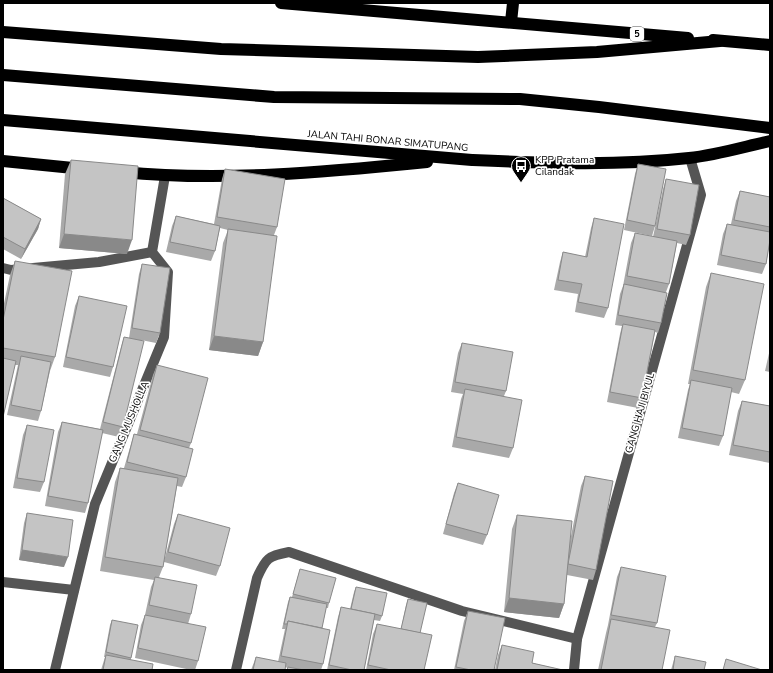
<svg xmlns="http://www.w3.org/2000/svg" width="773" height="673" font-family="'Nunito Sans',sans-serif">
	<style>
		.lines { fill: none; stroke-linecap: round; stroke-linejoin: round }
		.minor { stroke: #555; stroke-width: 10 }
		.highway { stroke: #000; stroke-width: 12 }
		.wall { fill: #a9a9a9 }
		.shaded-wall { fill: #898989 }
		.building { fill: #c4c4c4; stroke: #898989 }
		.labels { text-anchor: middle; dominant-baseline: central; stroke-width: 3.5; stroke-linejoin: round; paint-order: stroke }
		.shield { fill: #fff; stroke: #4c4c4c; stroke-width: 1 }
		.shield-label { font-size: 9px; font-weight: bold; fill: #000 }
		.street-label { font-size: 10px; fill: #000; stroke: #fff }
		.poi-label { font-size: 10px; fill: #000; stroke: #fff; text-anchor: start }
	</style>
	<rect width="100%" height="100%" fill="#fff"/>
	<g class="lines">
		<!-- minor -->
		<g class="minor">
			<polyline points="3,268 11,270 99,262 152,252"/>
			<polyline points="3,582 74,590"/>
			<polyline points="55,670 95,504 164,337 168,272 152,252 165,176"/>
			<path d="M 236,670 L 257,578 C 266,558 268,556 289,552 L 462,611 L 577,639"/>
			<polyline points="574,670 577,639 701,195 690,158"/>
		</g>
		<!-- highway -->
		<g class="highway">
			<polyline points="281,3 688,38"/>
			<polyline points="511,22 513,3"/>
			<polyline points="3,32 221,49 478,57 597,52 720,41"/>
			<polyline points="713,40 770,45"/>
			<polyline points="3,75 274,97 520,99 599,107 770,128"/>
			<path d="M 3,120 L 472,160 C 545,163 617,166 689,158 C 716,155 743,147 770,141"/>
			<polyline points="3,161 83,169"/>
			<path d="M 122,172 C 222,182 327,172 427,162"/>
		</g>
	</g>
	<!-- wall -->
	<g class="wall">
		<polygon points="71,160 127,254 59,248 65,174"/>
		<polygon points="638,164 655,226 652,236 624,230 635,174"/>
		<polygon points="225,169 277,227 274,235 263,342 258,356 209,350 223,243 228,230 220,228 215,251 211,261 166,252 172,226 176,216 214,224 222,179"/>
		<polygon points="666,179 690,235 686,245 677,243 669,284 666,292 661,323 658,333 655,332 642,398 638,408 607,402 620,334 622,326 615,325 620,294 623,286 631,243 635,233 653,237 663,189"/>
		<polygon points="740,191 770,197 770,240 766,264 762,274 717,265 723,234 727,224 731,224 736,201"/>
		<polygon points="3,198 41,219 38,229 21,259 3,249"/>
		<polygon points="594,218 608,308 604,318 575,312 578,294 554,290 560,262 563,252 585,257 591,228"/>
		<polygon points="15,261 55,357 50,371 41,411 38,421 7,415 18,365 15,365 3,417 3,308 10,275"/>
		<polygon points="142,264 160,333 156,343 141,340 123,427 119,437 102,433 88,503 85,513 45,506 58,432 62,422 100,429 121,347 124,337 129,338 139,274"/>
		<polygon points="711,273 745,380 739,394 731,392 723,436 719,446 678,438 688,390 690,384 688,384 706,287"/>
		<polygon points="79,296 113,367 110,377 63,367 75,306"/>
		<polygon points="462,343 506,391 504,396 513,448 509,458 452,447 461,399 463,394 451,392 458,353"/>
		<polygon points="770,349 770,372 765,371"/>
		<polygon points="157,365 191,443 189,448 186,477 182,487 177,486 164,561 174,524 178,514 220,566 216,576 164,562 163,567 159,577 191,614 188,624 198,661 195,670 191,670 135,658 141,625 145,615 151,587 154,580 100,571 115,482 120,468 124,468 131,444 134,434 137,434 153,375"/>
		<polygon points="742,401 770,406 770,463 729,455 738,411"/>
		<polygon points="27,425 44,482 40,492 13,488 23,435"/>
		<polygon points="585,476 596,570 593,580 567,575 564,604 559,618 504,612 512,529 517,515 570,541 581,486"/>
		<polygon points="458,483 487,535 483,545 443,534 454,493"/>
		<polygon points="27,513 64,567 19,560 24,523"/>
		<polygon points="621,567 657,623 655,627 662,670 598,670 606,633 608,625 617,577"/>
		<polygon points="300,569 329,603 328,608 326,608 322,628 323,664 321,670 287,670 288,668 285,667 285,670 251,670 256,657 278,662 285,629 282,629 288,602 290,597 292,597"/>
		<polygon points="356,587 382,616 380,621 374,620 364,670 327,670 338,617 341,607 350,609 354,592"/>
		<polygon points="408,599 420,633 424,670 366,670 373,634 377,624 401,629 406,605"/>
		<polygon points="468,611 494,670 454,670 464,621"/>
		<polygon points="112,620 131,658 131,660 152,670 101,670 105,657 104,657 110,625"/>
		<polygon points="502,645 532,663 563,670 495,670 498,655"/>
		<polygon points="675,656 704,670 671,670"/>
	</g>
	<!-- shaded-wall -->
	<g class="shaded-wall">
		<polygon points="41,219 38,229 21,259 25,249"/>
		<polygon points="64,234 132,240 127,254 59,248"/>
		<polygon points="214,336 263,342 258,356 209,350"/>
		<polygon points="22,550 68,557 64,567 19,560"/>
		<polygon points="509,598 564,604 559,618 504,612"/>
	</g>
	<!-- building -->
	<g class="building">
		<polygon points="71,160 138,166 132,240 64,234"/>
		<polygon points="638,164 666,169 655,226 627,220"/>
		<polygon points="225,169 285,179 277,227 217,217"/>
		<polygon points="666,179 699,185 690,235 657,229"/>
		<polygon points="740,191 770,197 770,227 734,220"/>
		<polygon points="3,198 41,219 25,249 3,237"/>
		<polygon points="176,216 220,226 215,251 170,242"/>
		<polygon points="594,218 624,224 608,308 578,302 582,284 558,280 563,252 587,257"/>
		<polygon points="727,224 770,232 770,240 766,264 721,255"/>
		<polygon points="228,229 277,236 263,342 214,336"/>
		<polygon points="635,233 677,241 669,284 627,276"/>
		<polygon points="15,261 72,271 55,357 3,348 3,320"/>
		<polygon points="142,264 170,268 160,333 132,328"/>
		<polygon points="711,273 764,284 745,380 693,370"/>
		<polygon points="624,284 667,293 661,323 618,315"/>
		<polygon points="79,296 127,306 113,367 66,357"/>
		<polygon points="623,324 655,330 642,398 610,392"/>
		<polygon points="124,337 144,341 123,427 103,422"/>
		<polygon points="462,343 513,352 506,391 455,382"/>
		<polygon points="21,356 51,362 41,411 11,405"/>
		<polygon points="3,358 16,361 3,417"/>
		<polygon points="157,365 208,378 191,443 140,430"/>
		<polygon points="691,380 732,388 723,436 682,428"/>
		<polygon points="465,389 522,400 513,448 456,437"/>
		<polygon points="742,401 770,406 770,452 733,445"/>
		<polygon points="62,422 103,430 88,503 48,496"/>
		<polygon points="27,425 54,430 44,482 17,478"/>
		<polygon points="134,434 193,449 186,477 127,462"/>
		<polygon points="120,468 178,478 163,567 105,557"/>
		<polygon points="585,476 613,481 596,570 568,564"/>
		<polygon points="458,483 499,495 487,535 446,524"/>
		<polygon points="27,513 73,520 68,557 22,550"/>
		<polygon points="178,514 230,528 220,566 168,552"/>
		<polygon points="517,515 572,521 564,604 509,598"/>
		<polygon points="621,567 666,576 657,623 611,615"/>
		<polygon points="300,569 336,578 329,603 293,594"/>
		<polygon points="155,577 197,585 191,614 149,605"/>
		<polygon points="356,587 387,593 382,616 375,614 351,609"/>
		<polygon points="290,597 327,604 322,628 288,621 287,624 284,624"/>
		<polygon points="408,599 427,603 420,633 401,629"/>
		<polygon points="341,607 375,614 364,670 352,670 329,665"/>
		<polygon points="468,611 505,618 494,670 471,670 456,667"/>
		<polygon points="145,615 206,627 198,661 138,648"/>
		<polygon points="611,619 670,630 662,670 601,670"/>
		<polygon points="112,620 138,625 131,658 106,652"/>
		<polygon points="288,621 330,630 323,664 281,656"/>
		<polygon points="377,624 432,635 424,670 391,670 368,665"/>
		<polygon points="502,645 534,652 532,663 563,670 497,670"/>
		<polygon points="106,655 153,664 152,670 103,670"/>
		<polygon points="675,656 706,662 704,670 673,670"/>
		<polygon points="256,657 286,663 285,670 253,670"/>
		<polygon points="726,659 762,670 723,670"/>
		<polygon points="288,667 304,670 287,670"/>
	</g>
	<!-- icons -->
	<defs>
		<g id="bus-pin" transform="scale(1)"><path d="M0 17L-7.5 6A9.5 9.5 0 1 1 7.5 6Z" fill="#000" stroke="#fff"/><path d="M-5-6H5V4H4V6H2V4H-2V6H-4V4H-5ZM-3.5-4V0h7V-4ZM-3.5 1.2v1.5H-2V1.2ZM2 1.2v1.5H3.5V1.2Z" fill="#fff"/></g>
	</defs>
	<g fill-rule="evenodd">
		<use href="#bus-pin" x="521" y="166"/>
	</g>
	<g class="labels">
		<!-- shield labels -->
		<rect class="shield" x="630" y="27" width="14" height="14" rx="3"/>
		<g class="shield-label">
			<text x="637" y="34">5</text>
		</g>
		<!-- street labels -->
		<g class="street-label">
			<text transform="translate(388 141) rotate(5)">JALAN TAHI BONAR SIMATUPANG</text>
			<text transform="translate(640 413) rotate(-74)">GANG HAJI BIYUL</text>
			<text transform="translate(129 422) rotate(-67)">GANG MUSHOLLA</text>
		</g>
		<!-- poi labels -->
		<g class="poi-label">
			<text x="535" y="160">KPP Pratama<tspan x="535" dy="12">Cilandak</tspan></text>
		</g>
	</g>
	<!-- border -->
	<rect width="773" height="673" fill="none" stroke="#000000" stroke-width="8"/>
</svg>
